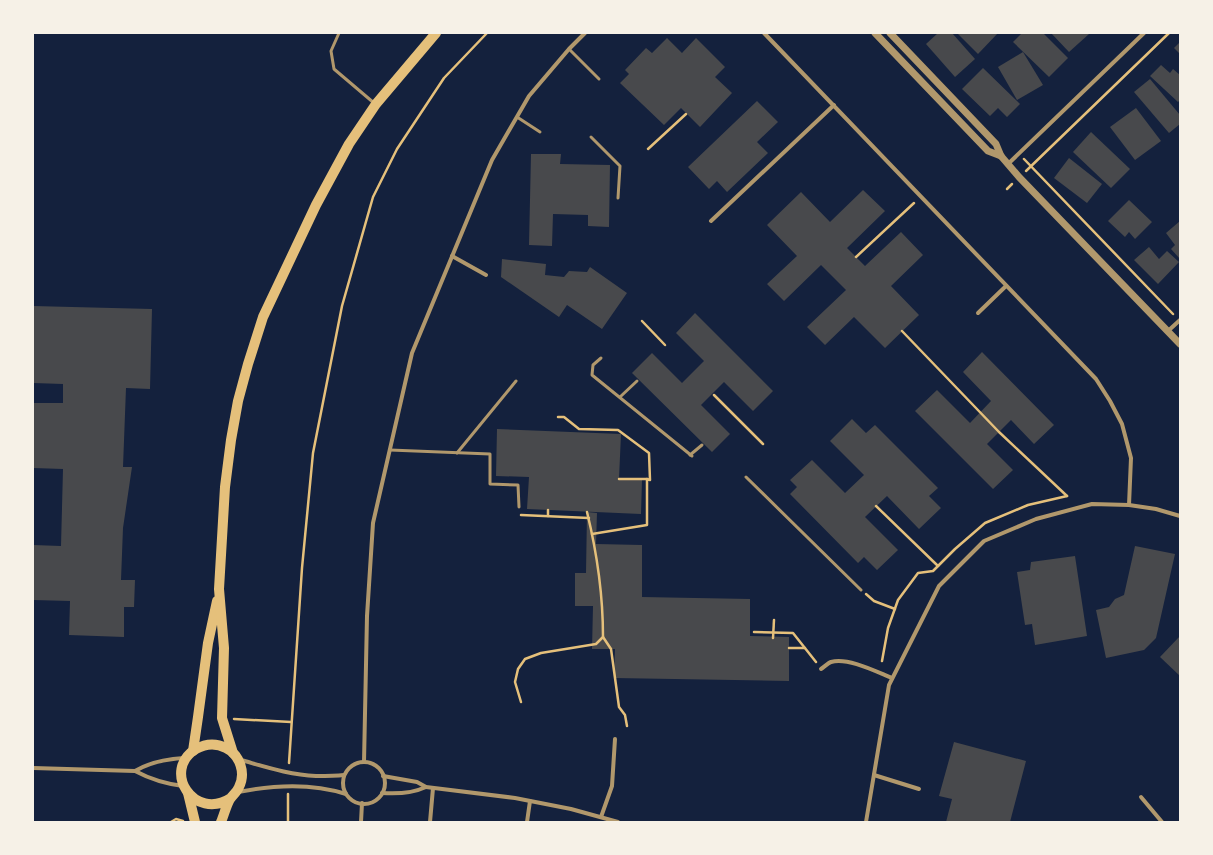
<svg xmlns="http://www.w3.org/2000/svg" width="1213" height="855" font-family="'Varela Round',sans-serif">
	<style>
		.building { fill: #48494c }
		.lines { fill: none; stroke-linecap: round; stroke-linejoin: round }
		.path { stroke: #e5c07b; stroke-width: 2.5 }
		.service { stroke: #b1986c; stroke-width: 3 }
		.minor { stroke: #b1986c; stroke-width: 4 }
		.tertiary { stroke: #b1986c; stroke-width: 7 }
		.primary { stroke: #e5c07b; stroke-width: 10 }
	</style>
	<rect width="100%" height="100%" fill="#14213d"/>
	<!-- building -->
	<g class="building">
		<polygon points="938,33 952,33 975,59 955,77 926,44"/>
		<polygon points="957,33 998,33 978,54"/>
		<polygon points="1022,33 1043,33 1068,58 1049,77 1013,42"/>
		<polygon points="1051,33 1088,33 1089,34 1069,52"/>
		<polygon points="667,38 682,53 696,38 725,67 715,77 732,93 700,127 681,108 664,125 620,83 629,74 625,70 646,48 652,53"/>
		<polygon points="1180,42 1180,54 1174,48"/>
		<polygon points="1023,52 1043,85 1017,100 998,67"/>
		<polygon points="1161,65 1170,73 1173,69 1180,75 1180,100 1178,102 1150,76"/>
		<polygon points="983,68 1020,104 1007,117 998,108 990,116 962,89"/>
		<polygon points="1150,79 1180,115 1180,124 1169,133 1134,92"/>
		<polygon points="757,101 778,122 757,142 768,153 727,192 717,181 709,189 688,167"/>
		<polygon points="1136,108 1161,141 1135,160 1110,127"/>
		<polygon points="1091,132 1130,169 1111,188 1073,152"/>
		<polygon points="531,154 561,154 560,164 610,165 609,227 588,226 588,215 553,214 552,246 529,245"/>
		<polygon points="1069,158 1102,184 1087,203 1054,178"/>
		<polygon points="863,190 885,211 847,248 865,266 901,232 923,255 891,286 919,315 885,348 854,317 825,345 807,327 846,290 821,265 784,301 767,284 797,256 767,225 801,192 830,222"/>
		<polygon points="1129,200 1152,222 1135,239 1129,232 1125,237 1108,221"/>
		<polygon points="1180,221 1180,259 1171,249 1175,245 1166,233"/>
		<polygon points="1149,247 1159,259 1167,251 1179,262 1158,284 1134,260"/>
		<polygon points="502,259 546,264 545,275 564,277 569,271 587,272 590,267 627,293 602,329 567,305 559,317 501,277"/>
		<polygon points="33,306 152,309 150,389 126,388 123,467 132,467 123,528 121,580 135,580 134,607 124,607 124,637 69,635 70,601 33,600 33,545 61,546 63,469 33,468 33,403 63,403 63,384 33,383"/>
		<polygon points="695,313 773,391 753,411 724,382 701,405 730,434 712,452 632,373 652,353 682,383 704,361 676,333"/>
		<polygon points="982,352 1054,425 1034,444 1011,420 987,444 1013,470 993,489 915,411 937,390 970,423 991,401 963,372"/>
		<polygon points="852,419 866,433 875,425 938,488 929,496 941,508 919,529 887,496 865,517 898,550 877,570 864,557 858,563 790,494 797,487 790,480 812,460 845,493 864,475 830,441"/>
		<polygon points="497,429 621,434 619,479 642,480 641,514 527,509 529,477 496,476"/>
		<polygon points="587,512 597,513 596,544 642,545 642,597 750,599 750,636 789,637 789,681 614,678 615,649 592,649 593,606 575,606 575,573 586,573"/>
		<polygon points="1135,546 1175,554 1156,638 1144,650 1106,658 1096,610 1109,607 1115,599 1124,595"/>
		<polygon points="1075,556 1087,636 1035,645 1032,624 1025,625 1017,572 1030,570 1031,562"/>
		<polygon points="1180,636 1180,676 1160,657"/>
		<polygon points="954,742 1026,761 1010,822 946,822 952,799 939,796"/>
	</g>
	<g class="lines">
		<!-- path -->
		<g class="path">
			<polyline points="648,149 686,114"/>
			<polyline points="1024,159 1173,314"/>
			<polyline points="1026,171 1169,33"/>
			<polyline points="1007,189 1012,184"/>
			<polyline points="856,257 914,203"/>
			<polyline points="642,321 665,345"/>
			<polyline points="902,331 999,432 1067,496"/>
			<polyline points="714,395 763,444"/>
			<polyline points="558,417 564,417 579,429 618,430 649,453 650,480 647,479 647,525 592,534"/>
			<polyline points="619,479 647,479"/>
			<polyline points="876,506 938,566"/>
			<polyline points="521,515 589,518"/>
			<polyline points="548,516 548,510"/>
			<polyline points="866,594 874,601 895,609"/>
			<polyline points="754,632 793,633 816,662"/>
			<polyline points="603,637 611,649 619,707 625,715 627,726"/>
			<polyline points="773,638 774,620"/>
			<polyline points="789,648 805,648"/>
			<polyline points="882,661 888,628 898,600 918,573 933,571 955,549 985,523 1028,505 1067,496"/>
			<path d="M 521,702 L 515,682 L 518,669 L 525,659 L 541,653 L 596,644 L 603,637 C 603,595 597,553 587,512"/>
			<polyline points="234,719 291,722"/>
			<polyline points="289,763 302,568 313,453 342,306 373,197 397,149 444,78 487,33"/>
			<polyline points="288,794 288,822"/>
			<polyline points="171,822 176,819 183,821"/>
		</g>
		<!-- service -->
		<g class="service">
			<polyline points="339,33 331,51 334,69 374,103"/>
			<polyline points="569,49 599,79"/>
			<polyline points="517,117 540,132"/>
			<polyline points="591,137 620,166 618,198"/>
			<polyline points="601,358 593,365 592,375 692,456"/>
			<polyline points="620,397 637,381"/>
			<polyline points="390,450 490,454 490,484 518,485 519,507"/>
			<polyline points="457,453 516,381"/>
			<polyline points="690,455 702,445"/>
			<polyline points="746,477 861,590"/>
		</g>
		<!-- minor -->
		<g class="minor">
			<polyline points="764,33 1096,379 1110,401 1122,424 1131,458 1129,505"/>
			<polyline points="1008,164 1144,33"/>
			<polyline points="711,221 834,105"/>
			<polyline points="452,256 486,275"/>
			<polyline points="978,313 1006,286"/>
			<polyline points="1168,331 1180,320"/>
			<path d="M 821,669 C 824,667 828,663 831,662 C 848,657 877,672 892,678"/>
			<path d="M 241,760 C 266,767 290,775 316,776 C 326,776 335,776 344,775"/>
			<polyline points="364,762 367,616 373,523 412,353 492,160 529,96 569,49 585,33"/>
			<circle cx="364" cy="783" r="21"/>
			<path d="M 33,768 L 135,771 C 150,779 167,784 183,786"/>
			<path d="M 135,771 C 150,762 167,759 184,758"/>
			<polyline points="874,775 919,789"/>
			<polyline points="383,776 417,782 426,787 515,798 571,809 618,822"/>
			<path d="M 238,792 C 273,785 312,783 346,794"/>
			<path d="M 382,793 C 396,794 413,793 426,787"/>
			<polyline points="1141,797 1162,822"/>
			<polyline points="601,817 612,786 615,739"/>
			<polyline points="361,822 362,803"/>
			<polyline points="430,822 433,788"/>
			<polyline points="527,822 530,801"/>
			<polyline points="866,822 889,685 939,586 984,541 1036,519 1092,504 1129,505 1156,509 1180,516"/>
		</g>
		<!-- tertiary -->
		<g class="tertiary">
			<polyline points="875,33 988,151 1001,156"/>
			<polyline points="890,33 996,144 1001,156 1019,177 1180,344"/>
		</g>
		<!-- primary -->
		<g class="primary">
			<polyline points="193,751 198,717 208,643 217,601"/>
			<polyline points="233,753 222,718 224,648 219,589 225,487 231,440 238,401 248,364 263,317 316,205 349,144 376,104 436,33"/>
			<polyline points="188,793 195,822"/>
			<path d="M 221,822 C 224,815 226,806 230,799 C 233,795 237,792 239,787 C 246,773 240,755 226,748 C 216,743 205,744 196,749 C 161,770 194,822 231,798"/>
		</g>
	</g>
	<!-- border -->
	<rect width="1213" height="855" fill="none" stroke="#f6f1e7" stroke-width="68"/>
</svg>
